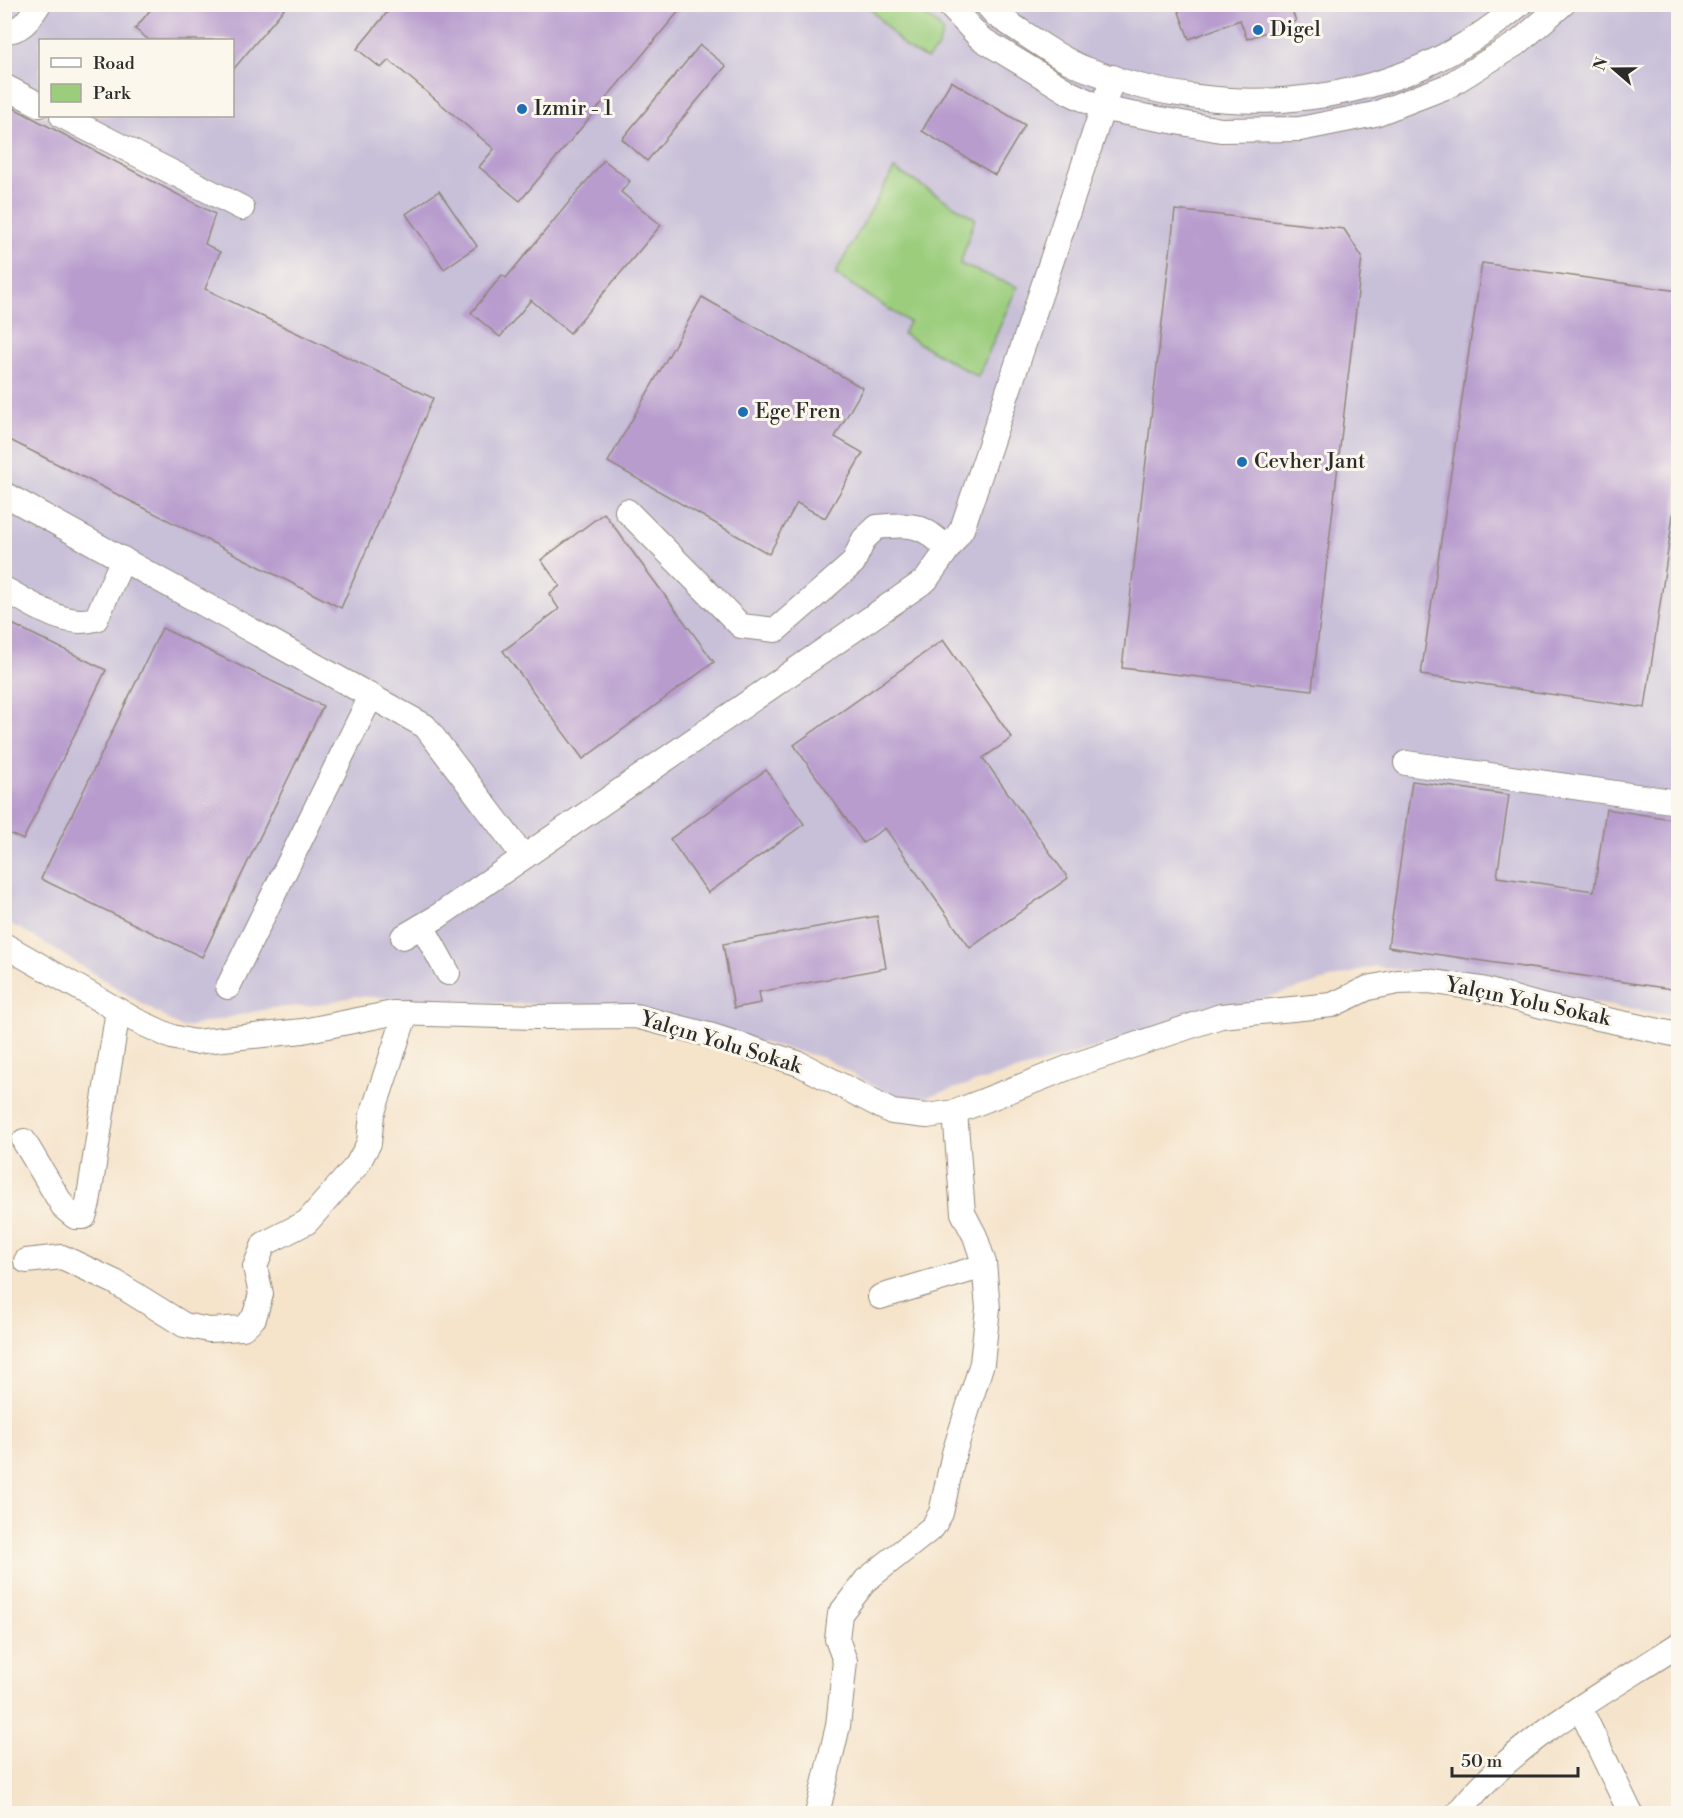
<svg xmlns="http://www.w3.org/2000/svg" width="1683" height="1818" font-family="'Libre Bodoni',serif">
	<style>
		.industrial { fill: #c8bfd8; fill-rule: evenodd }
		.green { fill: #9bcd7d; stroke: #637c54; stroke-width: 1.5 }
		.building { fill: #b89cce }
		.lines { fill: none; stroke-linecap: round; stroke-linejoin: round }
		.minor-casing { stroke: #90877a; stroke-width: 26 }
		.minor { stroke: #fff; stroke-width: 24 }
		.poi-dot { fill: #1f6fb2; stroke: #fbf7ec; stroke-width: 2 }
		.labels { text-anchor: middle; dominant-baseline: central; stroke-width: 6; stroke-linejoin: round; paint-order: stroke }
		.poi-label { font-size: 21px; fill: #2b2b2b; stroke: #fbf7ec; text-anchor: start }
		.street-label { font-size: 21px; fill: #2b2b2b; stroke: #fbf7ec }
	</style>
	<rect width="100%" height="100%" fill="#fbf7ec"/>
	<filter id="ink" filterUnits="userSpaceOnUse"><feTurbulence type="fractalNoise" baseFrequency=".0167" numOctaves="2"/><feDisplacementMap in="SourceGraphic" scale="12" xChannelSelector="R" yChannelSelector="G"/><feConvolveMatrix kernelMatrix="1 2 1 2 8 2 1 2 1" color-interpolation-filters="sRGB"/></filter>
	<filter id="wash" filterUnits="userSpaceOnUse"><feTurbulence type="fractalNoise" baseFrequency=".008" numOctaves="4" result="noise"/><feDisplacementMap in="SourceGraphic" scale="24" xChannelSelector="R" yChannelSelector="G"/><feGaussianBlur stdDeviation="1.35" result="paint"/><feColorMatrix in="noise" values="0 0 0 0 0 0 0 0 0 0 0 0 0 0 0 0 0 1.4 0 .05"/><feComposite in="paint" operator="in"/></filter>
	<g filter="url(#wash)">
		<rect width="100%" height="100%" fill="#f5e3ca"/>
		<!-- industrial -->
		<path class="industrial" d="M 4,5 L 1678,5 L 1678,1017 L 1375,966 L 905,1103 L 824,1058 L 616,1006 L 476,1003 L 355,996 L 319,1005 L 271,1008 L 182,1028 L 21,929 L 5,922 ZM 40,40 L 232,40 L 232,116 L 40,116 Z"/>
		<!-- green -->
		<g class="green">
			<path d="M 867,5 L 911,5 C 920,19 933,14 943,33 L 937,49 L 927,59 L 906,48 Z"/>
			<polygon points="894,169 975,218 960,264 1017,287 978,377 903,334 909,322 835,274"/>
		</g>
		<g id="blocks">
			<!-- building -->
			<g class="building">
				<polygon points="155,4 288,4 232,71 232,40 149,40 135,29"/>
				<polygon points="394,4 685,4 520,201 479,167 494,149 389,60 381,68 357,49"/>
				<polygon points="1176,4 1289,4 1296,21 1247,39 1240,20 1189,39"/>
				<polygon points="700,45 726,66 647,161 622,139"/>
				<polygon points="951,81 1025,125 995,175 922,131"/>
				<polygon points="4,103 215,214 205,244 220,252 205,289 433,398 341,608 4,437"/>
				<polygon points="604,160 630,181 621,192 661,225 570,333 531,300 500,337 471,313 502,275 506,278"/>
				<polygon points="439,191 477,246 444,269 406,214"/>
				<polygon points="1175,210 1344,229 1362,257 1312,690 1122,668"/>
				<polygon points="1482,263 1678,291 1678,481 1645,708 1421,675"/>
				<polygon points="702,297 863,388 835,437 863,453 825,518 797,503 769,554 608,462"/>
				<polygon points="604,513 714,662 583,759 503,651 559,609 549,594 560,586 541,560"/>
				<polygon points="4,620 106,670 23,840 4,831"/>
				<polygon points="162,628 323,706 202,957 41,879"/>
				<polygon points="943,640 1012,738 983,758 1068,878 970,948 885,828 863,843 794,745"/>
				<polygon points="766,770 804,824 708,893 670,839"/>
				<polygon points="1412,781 1509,795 1497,877 1594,891 1606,809 1678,820 1678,990 1388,947"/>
				<polygon points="877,916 886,968 759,992 761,1003 734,1008 723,944"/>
			</g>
		</g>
	</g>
	<g filter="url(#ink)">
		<use href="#blocks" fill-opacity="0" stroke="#90877a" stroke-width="1.5"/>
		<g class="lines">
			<!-- minor casing -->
			<g class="minor-casing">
				<g id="minor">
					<polyline points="948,4 980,38 1070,93 1104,109 1221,130 1300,129 1375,114 1448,86 1519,42 1563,4"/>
					<path d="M 986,4 L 997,16 C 1024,32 1055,57 1083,68 C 1231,125 1398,110 1520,4"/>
					<path d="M 4,31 C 23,31 29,19 39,4"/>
					<polyline points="4,86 40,105"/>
					<polyline points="62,116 242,208"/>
					<polyline points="4,494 425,726 524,857"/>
					<path d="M 627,511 L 741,626 L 776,630 L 853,563 L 864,539 L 877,527 C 910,523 924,524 947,549"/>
					<path d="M 4,589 C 33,604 63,628 96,619 L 123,559"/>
					<polyline points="1406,763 1678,802"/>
					<polyline points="422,926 448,973"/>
					<polyline points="403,937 437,917 926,580 962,529 1113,77"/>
					<polyline points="4,945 135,1020 172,1037 194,1042 303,1031 393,1013 537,1017 635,1016 709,1035 800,1064 892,1112 927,1116 955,1112 1075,1065 1221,1016 1332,1005 1368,988 1398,982 1428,981 1482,989 1542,1006 1678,1035"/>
					<polyline points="228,987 371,696"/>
					<polyline points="24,1141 64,1208 75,1217 84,1217 88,1203 118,1010"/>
					<polyline points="26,1261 62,1257 115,1282 184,1325 209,1330 243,1328 254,1318 261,1294 255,1267 264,1244 307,1222 357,1165 369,1143 372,1115 406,1013"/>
					<polyline points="880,1297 984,1266"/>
					<polyline points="1580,1708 1631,1814"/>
					<polyline points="817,1814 838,1726 845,1661 837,1639 840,1614 866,1580 933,1527 941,1513 954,1453 982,1363 988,1308 984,1263 975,1236 963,1213 955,1112"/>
					<path d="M 1457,1814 C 1515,1740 1601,1695 1678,1645"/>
				</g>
			</g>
			<!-- minor -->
			<use href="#minor" class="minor"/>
		</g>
	</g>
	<!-- markers -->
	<g class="poi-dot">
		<circle cx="1258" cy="30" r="6"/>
		<circle cx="522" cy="109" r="6"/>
		<circle cx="743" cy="412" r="6"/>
		<circle cx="1242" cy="462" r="6"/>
	</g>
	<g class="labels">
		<!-- poi labels -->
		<g class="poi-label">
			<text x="1270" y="30">Digel</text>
			<text x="534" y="109">Izmir - 1</text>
			<text x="755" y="412">Ege Fren</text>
			<text x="1254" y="462">Cevher Jant</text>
		</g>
		<!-- street labels -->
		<g class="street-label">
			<text transform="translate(1528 1002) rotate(12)">Yalçın Yolu Sokak</text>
			<text transform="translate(721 1043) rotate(17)">Yalçın Yolu Sokak</text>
		</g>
	</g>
	<!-- margin -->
	<rect width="1683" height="1818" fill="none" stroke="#fbf7ec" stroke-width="24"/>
	<!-- legend -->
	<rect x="39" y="39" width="195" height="78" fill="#fbf7ec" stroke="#a8a59f" stroke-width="1.5"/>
	<rect x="51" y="58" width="30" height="9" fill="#ffffff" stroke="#a8a59f" stroke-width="1.5"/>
	<text x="93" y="69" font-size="18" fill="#2b2b2b">Road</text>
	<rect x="51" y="84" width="30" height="18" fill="#9bcd7d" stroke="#a8a59f" stroke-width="1.5"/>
	<text x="93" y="99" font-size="18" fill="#2b2b2b">Park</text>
	<!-- north arrow -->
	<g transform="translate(1614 69) rotate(290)" stroke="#fbf7ec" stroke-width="4.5" paint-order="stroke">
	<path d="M0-4.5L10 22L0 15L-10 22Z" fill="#2b2b2b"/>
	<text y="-9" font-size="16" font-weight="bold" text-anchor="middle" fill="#2b2b2b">N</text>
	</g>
	<!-- scale -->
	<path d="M1452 1767v9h126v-9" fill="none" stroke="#2b2b2b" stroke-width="3"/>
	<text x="1461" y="1767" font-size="18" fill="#2b2b2b" stroke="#fbf7ec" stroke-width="4.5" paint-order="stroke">50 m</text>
</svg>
